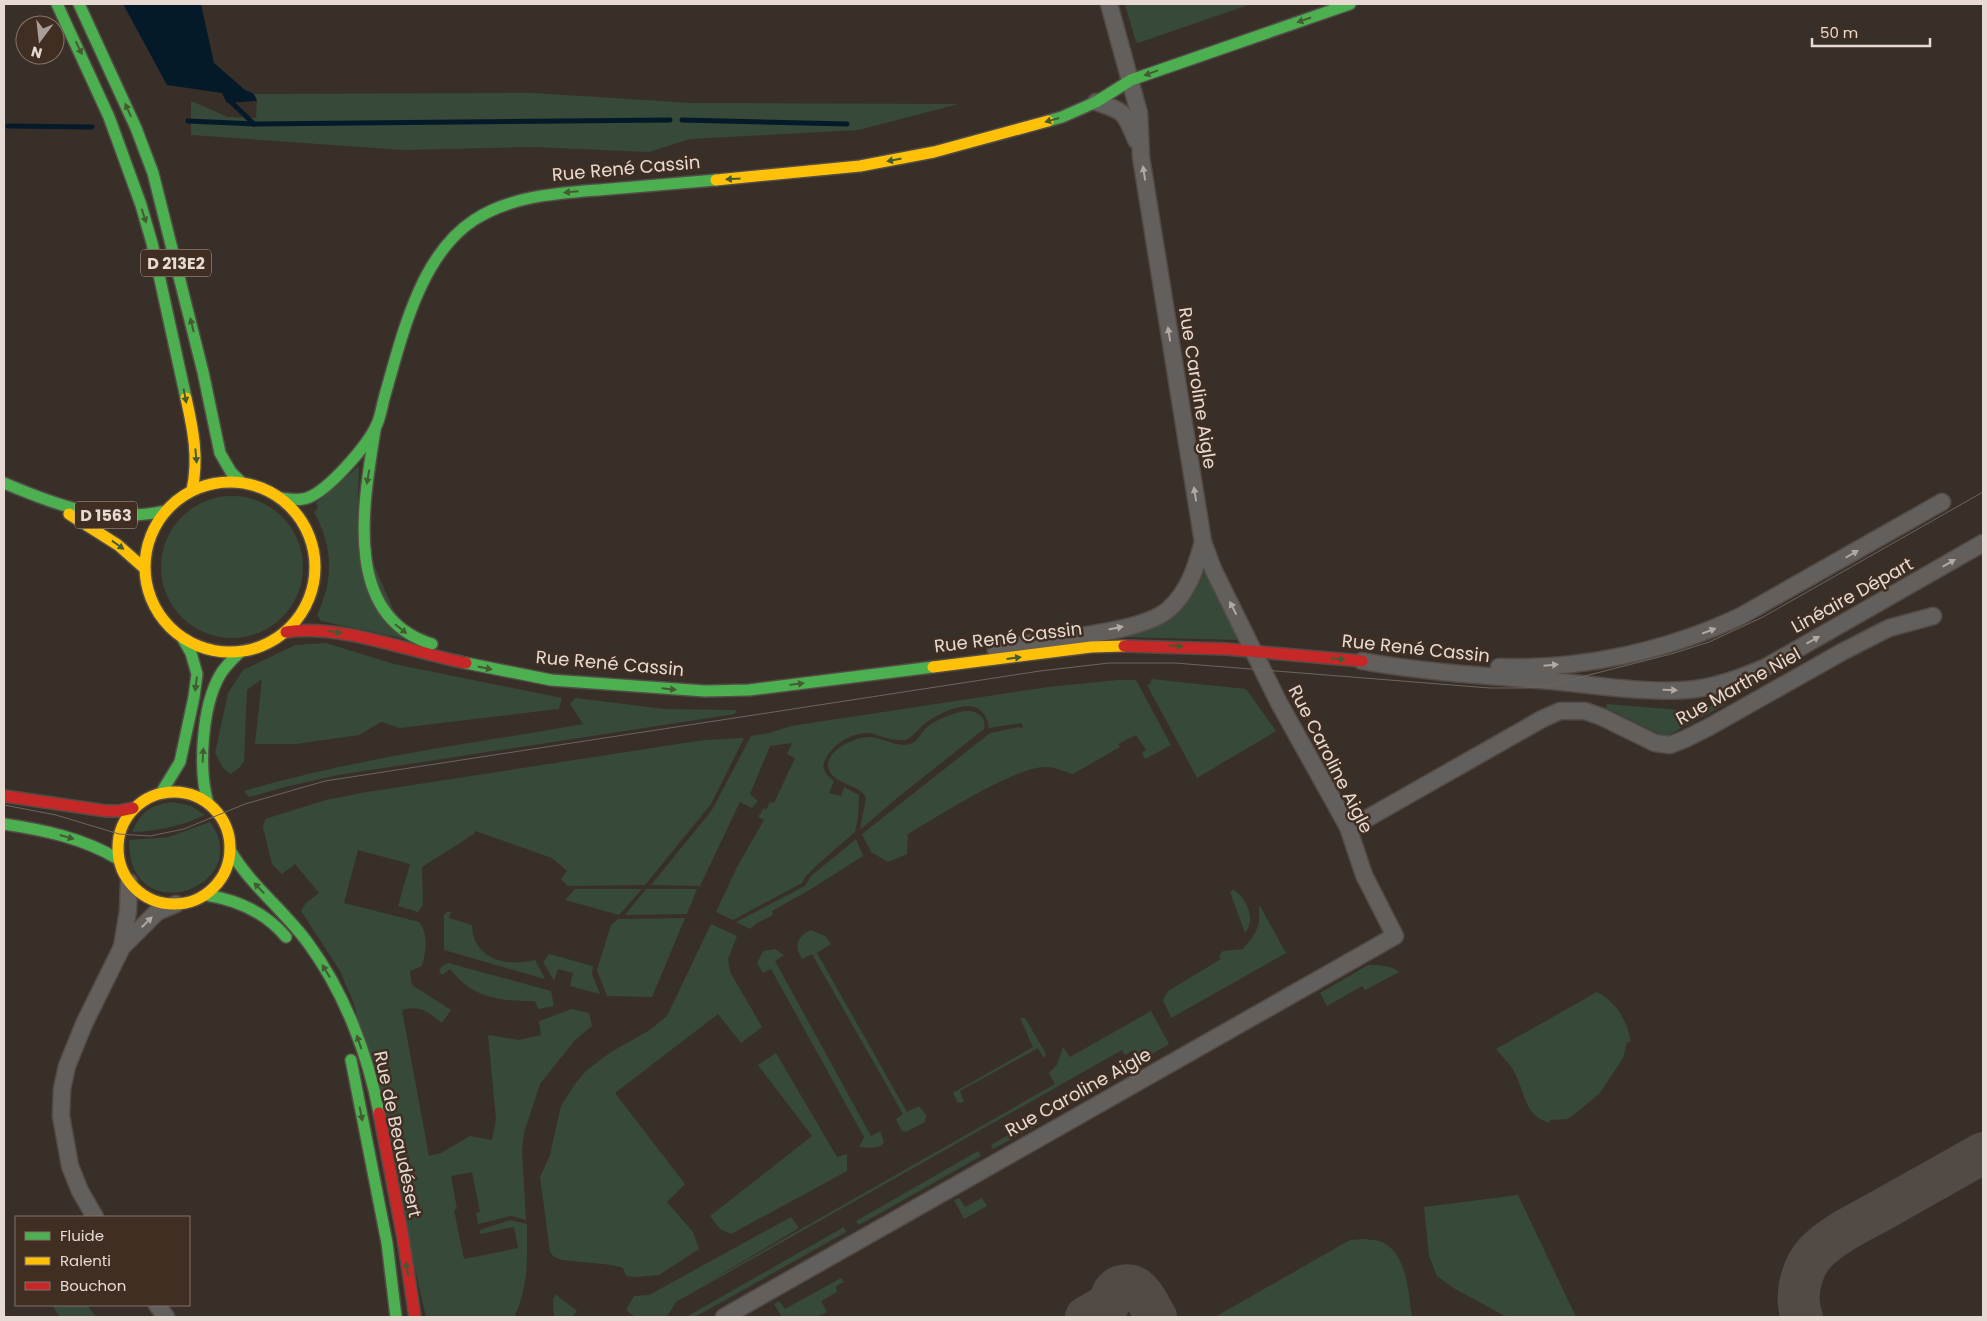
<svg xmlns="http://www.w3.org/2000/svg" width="1987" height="1321" font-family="Poppins,sans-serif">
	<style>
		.green { fill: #374939 }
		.water { fill: #051a29 }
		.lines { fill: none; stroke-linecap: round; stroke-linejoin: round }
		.stream { stroke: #051a29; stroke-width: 5 }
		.taxiway { stroke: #524a44; stroke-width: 42 }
		.street-casing { stroke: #534b46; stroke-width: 19 }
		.fast-casing { stroke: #534b46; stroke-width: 14 }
		.slow-casing { stroke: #534b46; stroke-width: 14 }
		.jam-casing { stroke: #534b46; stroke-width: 14 }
		.street { stroke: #635f5c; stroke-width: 16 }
		.fast { stroke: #4caf50; stroke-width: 11 }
		.slow { stroke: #ffc107; stroke-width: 11 }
		.jam { stroke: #c62828; stroke-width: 11 }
		.tram { stroke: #6b6560; stroke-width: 1 }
		.oneway { fill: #445b32 }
		.oneway2 { fill: #b2a9a3 }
		.labels { text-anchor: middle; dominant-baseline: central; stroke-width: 5; stroke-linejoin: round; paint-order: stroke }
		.shield { fill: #402e22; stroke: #b4a69e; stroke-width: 1 }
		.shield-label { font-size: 16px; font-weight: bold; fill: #e6dad3 }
		.street-label { font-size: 18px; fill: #e6dad3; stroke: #402e22 }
	</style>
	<rect width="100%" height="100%" fill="#392f29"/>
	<!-- green -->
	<g class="green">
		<polygon points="1125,4 1251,4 1138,43 1136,42"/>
		<polygon points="533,93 691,103 958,104 859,130 690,139 649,152 533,147 403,150 191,135 191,101 228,117 256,118 257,101 254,94"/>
		<path d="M 359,466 L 357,526 L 406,639 L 321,621 L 317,615 C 334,580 333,546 314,512 L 318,508 L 316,503 Z"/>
		<circle cx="232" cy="567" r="71"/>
		<path d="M 1205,569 L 1242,640 L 1120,637 C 1168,622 1185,619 1205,569 Z"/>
		<polygon points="326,643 394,664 562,698 559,709 400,728 381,722 359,735 296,744 255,744 262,679 247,690 244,761 239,768 230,774 223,768 215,753 228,693 243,670 295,645"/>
		<polygon points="1151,679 1246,689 1276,731 1197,778 1147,685 1151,683"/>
		<path d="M 1118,680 L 1136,680 L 1171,745 L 1145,759 L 1142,753 L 1146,750 L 1136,735 L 1118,744 L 1120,747 L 1073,774 C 1065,772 1055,767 1047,767 C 1019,764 935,818 908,834 L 907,854 L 888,862 L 871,852 L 862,834 L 990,733 L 1019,727 L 1023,729 L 1022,723 L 989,728 C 984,694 950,707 930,720 C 921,725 915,735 906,740 C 900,740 893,740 887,738 C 880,737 874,733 868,733 C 850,732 827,748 823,766 L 826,774 L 834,781 L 829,793 L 841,796 L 844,787 L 859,795 L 858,818 L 855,832 L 818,864 L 805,877 L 802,883 L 733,920 L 716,912 L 737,867 L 764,820 L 758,817 L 764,808 L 766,810 L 770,802 L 774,803 L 795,758 L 787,754 L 792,743 L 770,746 L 750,794 L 758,801 L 752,808 L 740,802 L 700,886 L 651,885 L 712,810 L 751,736 L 769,733 L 791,726 L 1048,687 Z"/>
		<path d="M 575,698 L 665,709 L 736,710 L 735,714 L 338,775 L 289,786 L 249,797 L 244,791 C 355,758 470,744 583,724 L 570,704 Z"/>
		<polygon points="1607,704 1679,710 1726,704 1665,737 1606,708"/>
		<path d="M 964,711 C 976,710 987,716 984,729 L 897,798 L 860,830 L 866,797 C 858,784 836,785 829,770 C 827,765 828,761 831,756 C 838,745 859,736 872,737 C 885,739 900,749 913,743 C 918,740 922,732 926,728 C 936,719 952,714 964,711 Z"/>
		<path d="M 744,738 L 711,804 L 645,885 L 568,886 L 561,879 L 567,871 L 552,858 L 475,831 L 474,834 L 422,867 L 423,905 L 418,912 L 398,906 L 410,864 L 358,850 L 344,903 L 419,922 C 429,935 426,951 422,966 L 410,971 L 412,985 L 451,1010 L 442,1023 C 428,1012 421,1005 402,1010 L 429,1156 L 441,1153 L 470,1136 L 492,1140 L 496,1119 L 488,1035 L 519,1040 L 541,1035 L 539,1021 L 572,1009 L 589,1013 L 592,1026 L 575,1040 L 540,1084 L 524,1133 L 522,1151 L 526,1220 L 511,1216 L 478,1224 L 476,1213 L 480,1212 L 472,1172 L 451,1176 L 457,1209 L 454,1210 L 464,1259 L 518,1248 L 514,1227 L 480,1234 L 480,1230 L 510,1220 L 527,1224 C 527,1258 529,1286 514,1317 L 426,1317 L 354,1004 L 340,971 L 301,911 L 306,903 L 319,893 L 295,864 L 282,874 L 272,864 L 263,827 L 265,819 L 326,800 L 367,792 L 704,740 Z"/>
		<path d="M 173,802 L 191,806 L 205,815 C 181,826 159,831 132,832 C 140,812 152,804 173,802 Z"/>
		<path d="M 210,822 C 257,886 128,934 129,840 L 169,837 Z"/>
		<polygon points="856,839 863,856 811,889 772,911 773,915 757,923 750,929 736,922 805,886 811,876"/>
		<polygon points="575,889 642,889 619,915 565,900"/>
		<polygon points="646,889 697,889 687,914 625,915"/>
		<path d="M 1234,890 C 1247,899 1256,919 1245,933 L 1230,892 Z"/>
		<path d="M 1259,906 L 1260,906 L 1286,953 L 1171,1018 L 1163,1000 L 1168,991 L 1221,959 L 1219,956 L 1223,951 L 1243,949 C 1256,933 1261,928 1259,906 Z"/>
		<path d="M 447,912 L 451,912 L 449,918 L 472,925 C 473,960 507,967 535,960 L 545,979 L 444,950 L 444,915 Z"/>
		<polygon points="685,918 652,997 607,996 597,970 611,925 618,919"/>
		<polygon points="711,924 737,936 728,959 730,972 762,1027 741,1043 718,1014 615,1093 685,1184 667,1202 693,1232 699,1249 659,1275 636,1277 626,1276 623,1268 612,1265 562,1260 554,1257 550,1252 540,1177 550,1155 561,1106 575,1084 587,1070 611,1052 650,1030 667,1016"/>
		<path d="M 811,930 L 825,936 L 831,944 L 817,953 L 907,1112 L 919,1106 L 926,1115 L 925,1122 L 906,1132 L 901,1130 L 896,1119 L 903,1114 L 812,954 L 802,959 C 793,946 798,936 811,930 Z"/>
		<polygon points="775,949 784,955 775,961 871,1136 880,1131 884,1142 881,1146 874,1148 859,1147 864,1137 771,969 763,973 757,963 763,951"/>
		<polygon points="549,954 593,966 592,974 600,994 570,986 573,973 558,969 554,981 543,962"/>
		<path d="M 448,963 L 551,991 L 554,1006 L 538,1009 L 535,1001 C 500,1001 474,999 450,969 L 442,975 L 439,971 L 442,966 Z"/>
		<path d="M 1368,965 C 1378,965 1391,965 1399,972 L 1365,990 L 1362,986 L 1327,1006 L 1320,993 Z"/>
		<path d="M 1597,992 C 1617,1003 1627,1020 1631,1042 L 1627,1042 L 1623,1058 L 1600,1093 L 1576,1113 L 1567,1119 L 1550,1120 L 1549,1123 C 1522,1114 1526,1091 1513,1070 C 1509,1062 1501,1056 1496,1049 Z"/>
		<polygon points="1151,1011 1169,1044 1138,1062 1132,1051 1125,1055 1122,1050 676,1302 668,1315 664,1317 635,1317 626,1310 634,1296 649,1295 791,1217 799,1228 703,1285 1055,1084 1049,1073 1057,1065 1063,1047 1070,1057"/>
		<polygon points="1020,1018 1025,1018 1046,1054 1044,1058 1038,1048 960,1091 964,1102 958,1103 953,1093 1033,1047"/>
		<polygon points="776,1053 837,1157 847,1154 847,1171 731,1234 720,1229 710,1216 812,1136 758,1065"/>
		<polygon points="1039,1117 1039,1124 993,1149 991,1145"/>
		<polygon points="978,1151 981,1156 859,1225 856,1221"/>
		<polygon points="1518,1195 1576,1317 1507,1317 1455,1289 1437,1276 1429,1256 1424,1207"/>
		<polygon points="959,1198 965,1207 982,1198 987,1206 964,1219 954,1200"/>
		<polygon points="844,1227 846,1232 695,1317 686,1317"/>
		<path d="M 1365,1239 C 1371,1240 1379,1240 1384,1243 C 1408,1257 1408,1293 1412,1317 L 1215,1317 L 1350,1240 Z"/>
		<polygon points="841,1278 844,1282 836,1286 837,1292 821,1301 827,1312 816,1317 782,1317 774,1304 779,1301 785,1309"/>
		<polygon points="555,1294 577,1311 572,1317 554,1317 553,1300"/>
		<polygon points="55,1305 87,1305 96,1317 60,1317 53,1307"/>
	</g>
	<!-- water -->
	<polygon class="water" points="123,4 201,4 214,63 245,90 254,94 257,101 227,103 222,93 167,85"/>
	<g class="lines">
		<!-- stream -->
		<g class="stream">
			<polyline points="228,99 254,124"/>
			<polyline points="682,120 847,124"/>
			<polyline points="188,121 255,124 670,120"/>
			<polyline points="8,126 92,127"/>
		</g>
		<!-- taxiway -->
		<g class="taxiway">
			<path d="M 1086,1317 L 1109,1304 C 1111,1297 1112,1291 1119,1287 C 1139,1278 1148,1304 1156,1317"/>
			<path d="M 1802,1317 C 1794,1297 1801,1269 1815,1253 C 1832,1235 1858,1223 1880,1211 C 1914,1192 1949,1172 1983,1153"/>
		</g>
		<!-- street casing -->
		<g class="street-casing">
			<g id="street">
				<path d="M 1096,102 C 1124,111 1125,112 1136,140"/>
				<path d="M 996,650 C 1037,639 1141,635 1169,609 C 1189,591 1196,567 1203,542"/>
				<path d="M 1362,661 C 1428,673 1495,676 1562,682 C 1601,686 1647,693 1686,690 C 1714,688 1740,678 1766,667 L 1983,543"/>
				<path d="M 1499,667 C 1581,670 1667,651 1741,616 L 1942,502"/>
				<polyline points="1348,827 1359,823 1542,719 1560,711 1585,711 1602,717 1655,743 1670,745 1685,739 1709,727 1842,652 1889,628 1933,616"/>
				<polyline points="122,947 128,911 129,882"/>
				<polyline points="95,1217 80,1191 70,1166 61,1116 62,1089 67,1066 84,1024 122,947 157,912 176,904"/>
				<polyline points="157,1305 166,1317"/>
				<polyline points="724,1317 1395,936 1364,875 1348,827 1278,701 1213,569 1203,542 1141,157 1139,113 1109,4"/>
			</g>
		</g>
		<!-- fast casing -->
		<g class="fast-casing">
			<g id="fast">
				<polyline points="57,4 109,117 141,205 152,243 186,398"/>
				<polyline points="79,4 136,128 153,173 203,372 220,453 231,472 241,482"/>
				<polyline points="1048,121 1062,117 1096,102 1131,80 1350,4"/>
				<path d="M 375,430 C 364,501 341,616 432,644"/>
				<path d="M 4,483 C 58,506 106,524 165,511"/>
				<path d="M 281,498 C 289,499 299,501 307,498 C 328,491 368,445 377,424 C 381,415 382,405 385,395 C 402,336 420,255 474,220 C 514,194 564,193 610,189 C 645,186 680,183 716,180"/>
				<polyline points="466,663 551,680 705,691 749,690 933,667"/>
				<polyline points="161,793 180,762 194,697 197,674 191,653 183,639"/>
				<path d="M 208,803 C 198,769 202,706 220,675 C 225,666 233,659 240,652"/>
				<path d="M 4,824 C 44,830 83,838 118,859"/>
				<path d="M 230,850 C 250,885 284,910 308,943 C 344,992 368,1054 379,1113"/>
				<path d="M 206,895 C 238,900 265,912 286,937"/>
				<polyline points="351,1060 387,1243 396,1317"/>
			</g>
		</g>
		<!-- slow casing -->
		<g class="slow-casing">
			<g id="slow">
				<polyline points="716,180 860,166 934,152 1048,121"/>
				<path d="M 186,398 C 193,429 199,458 192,490"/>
				<circle cx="230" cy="567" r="85"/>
				<polyline points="69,514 118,545 144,568"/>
				<polyline points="933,667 1091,647 1124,646"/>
				<circle cx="174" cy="848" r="56"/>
			</g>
		</g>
		<!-- jam casing -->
		<g class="jam-casing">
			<g id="jam">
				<path d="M 286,632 C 343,624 409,652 466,663"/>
				<polyline points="1124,646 1226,649 1362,661"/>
				<polyline points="4,796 106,811 119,811 133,808"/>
				<polyline points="379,1113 403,1238 415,1317"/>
			</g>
		</g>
		<!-- street -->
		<use href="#street" class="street"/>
		<!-- fast -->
		<use href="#fast" class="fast"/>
		<!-- slow -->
		<use href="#slow" class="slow"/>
		<!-- jam -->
		<use href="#jam" class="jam"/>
		<!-- tram -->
		<polyline class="tram" points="4,805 56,815 119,834 150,836 184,829 245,804 325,781 1040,671 1109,663 1175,663 1490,688 1524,688 1546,686 1671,654 1709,642 1763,617 1983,492"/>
	</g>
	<!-- one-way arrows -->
	<defs><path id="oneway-solid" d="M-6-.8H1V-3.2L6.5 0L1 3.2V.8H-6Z" transform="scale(1.25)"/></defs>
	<g class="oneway">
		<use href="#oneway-solid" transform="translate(1304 20) rotate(161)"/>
		<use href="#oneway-solid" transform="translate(79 48) rotate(64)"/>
		<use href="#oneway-solid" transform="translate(1151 73) rotate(160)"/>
		<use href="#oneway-solid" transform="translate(128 110) rotate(-114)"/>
		<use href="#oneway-solid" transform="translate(1052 120) rotate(164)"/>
		<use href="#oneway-solid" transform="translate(894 160) rotate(169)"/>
		<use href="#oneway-solid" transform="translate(733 179) rotate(176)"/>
		<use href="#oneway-solid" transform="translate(571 192) rotate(175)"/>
		<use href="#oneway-solid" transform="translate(144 216) rotate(72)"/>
		<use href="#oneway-solid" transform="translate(192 325) rotate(-104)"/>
		<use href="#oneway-solid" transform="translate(185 396) rotate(79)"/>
		<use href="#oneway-solid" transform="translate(196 456) rotate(85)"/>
		<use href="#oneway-solid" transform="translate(368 477) rotate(100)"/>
		<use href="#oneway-solid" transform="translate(118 545) rotate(36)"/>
		<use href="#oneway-solid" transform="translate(401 629) rotate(39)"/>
		<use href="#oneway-solid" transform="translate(335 632) rotate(9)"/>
		<use href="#oneway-solid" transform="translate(1176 646) rotate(4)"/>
		<use href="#oneway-solid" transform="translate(1014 658) rotate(-7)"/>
		<use href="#oneway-solid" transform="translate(1338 659) rotate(5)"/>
		<use href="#oneway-solid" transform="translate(485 668) rotate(12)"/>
		<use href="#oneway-solid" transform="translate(196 684) rotate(97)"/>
		<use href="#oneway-solid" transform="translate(797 684) rotate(-7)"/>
		<use href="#oneway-solid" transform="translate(669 689) rotate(6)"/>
		<use href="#oneway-solid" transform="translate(203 755) rotate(-87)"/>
		<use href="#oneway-solid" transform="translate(67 837) rotate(16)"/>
		<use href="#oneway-solid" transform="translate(259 888) rotate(-134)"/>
		<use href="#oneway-solid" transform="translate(326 971) rotate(-122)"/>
		<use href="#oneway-solid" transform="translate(359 1042) rotate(-109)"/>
		<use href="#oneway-solid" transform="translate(361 1114) rotate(79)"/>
		<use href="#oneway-solid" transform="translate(407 1269) rotate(-99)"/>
	</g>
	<g class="oneway2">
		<use href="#oneway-solid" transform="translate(1144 173) rotate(-99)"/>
		<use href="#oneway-solid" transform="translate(1169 334) rotate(-99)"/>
		<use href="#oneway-solid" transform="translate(1195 494) rotate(-99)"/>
		<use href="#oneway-solid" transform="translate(1852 554) rotate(-30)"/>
		<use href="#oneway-solid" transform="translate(1949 563) rotate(-30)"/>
		<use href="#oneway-solid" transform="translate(1233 608) rotate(-117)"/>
		<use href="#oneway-solid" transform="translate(1116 628) rotate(-12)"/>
		<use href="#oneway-solid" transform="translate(1709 631) rotate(-21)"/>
		<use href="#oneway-solid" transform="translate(1813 640) rotate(-29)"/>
		<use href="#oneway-solid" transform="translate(1551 665) rotate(-5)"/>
		<use href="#oneway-solid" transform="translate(1670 690) rotate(2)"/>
		<use href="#oneway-solid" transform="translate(147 922) rotate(-45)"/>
	</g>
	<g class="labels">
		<!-- shield labels -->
		<g class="shield">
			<rect x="141" y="249.5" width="70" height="27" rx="4"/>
			<rect x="75" y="501.5" width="62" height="27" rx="4"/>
		</g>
		<g class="shield-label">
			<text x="176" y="263">D 213E2</text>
			<text x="106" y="515">D 1563</text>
		</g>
		<!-- street labels -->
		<g class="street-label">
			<text transform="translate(626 168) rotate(-5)">Rue René Cassin</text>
			<text transform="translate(1198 388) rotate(81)">Rue Caroline Aigle</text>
			<text transform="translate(1852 595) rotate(-29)">Linéaire Départ</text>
			<text transform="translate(1008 637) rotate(-7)">Rue René Cassin</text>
			<text transform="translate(1416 648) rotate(6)">Rue René Cassin</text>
			<text transform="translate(610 663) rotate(5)">Rue René Cassin</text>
			<text transform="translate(1738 686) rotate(-29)">Rue Marthe Niel</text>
			<text transform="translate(1331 759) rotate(63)">Rue Caroline Aigle</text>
			<text transform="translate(1078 1092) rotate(-29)">Rue Caroline Aigle</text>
			<text transform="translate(398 1134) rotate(78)">Rue de Beaudésert</text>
		</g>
	</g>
	<!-- border -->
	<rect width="1987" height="1321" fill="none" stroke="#e6dad3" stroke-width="10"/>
	<!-- legend -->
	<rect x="15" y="1216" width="175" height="90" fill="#402e22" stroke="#827369"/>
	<rect x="25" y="1232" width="25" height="8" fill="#4caf50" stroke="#827369"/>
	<text x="60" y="1241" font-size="15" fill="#e6dad3">Fluide</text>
	<rect x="25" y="1257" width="25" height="8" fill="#ffc107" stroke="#827369"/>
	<text x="60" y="1266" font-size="15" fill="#e6dad3">Ralenti</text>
	<rect x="25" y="1282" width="25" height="8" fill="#c62828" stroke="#827369"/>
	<text x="60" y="1291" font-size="15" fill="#e6dad3">Bouchon</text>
	<!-- north arrow -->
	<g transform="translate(40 40) rotate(195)"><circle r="24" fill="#402e22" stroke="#827369"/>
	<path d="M0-4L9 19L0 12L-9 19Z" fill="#a99e98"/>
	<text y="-8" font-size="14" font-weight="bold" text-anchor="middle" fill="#e6dad3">N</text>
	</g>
	<!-- scale -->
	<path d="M1812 38v8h118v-8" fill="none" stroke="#e6dad3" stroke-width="2.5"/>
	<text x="1820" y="38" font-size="15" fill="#e6dad3" stroke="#402e22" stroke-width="4" paint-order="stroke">50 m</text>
</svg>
